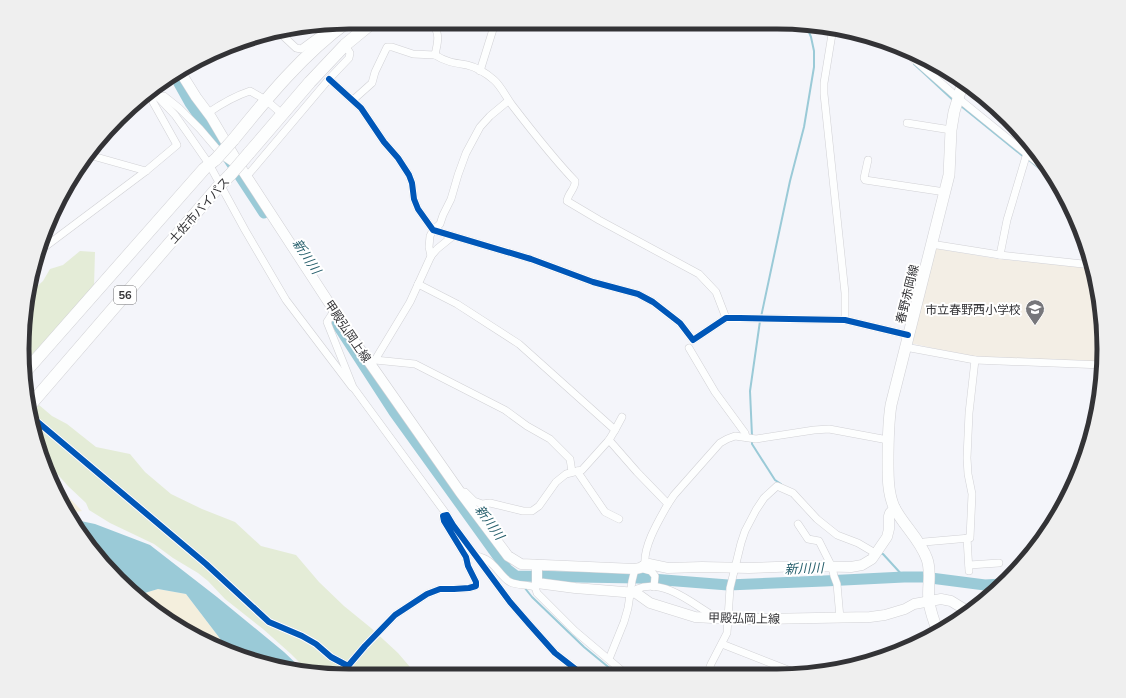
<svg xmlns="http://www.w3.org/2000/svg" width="1126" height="698" font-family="Mulish,'Noto Sans JP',sans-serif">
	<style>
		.education { fill: #f3eee5 }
		.green { fill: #e4ecd7 }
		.sand { fill: #f4efdd }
		.water { fill: #9acad7 }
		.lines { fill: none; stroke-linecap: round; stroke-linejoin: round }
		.stream { stroke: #9acad7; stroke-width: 2 }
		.river { stroke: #9acad7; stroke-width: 11 }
		.minor-casing { stroke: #d1d1d5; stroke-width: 8 }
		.secondary-casing { stroke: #d1d1d5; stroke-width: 11 }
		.primary-casing { stroke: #d1d1d5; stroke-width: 12 }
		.trunk-casing { stroke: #d1d1d5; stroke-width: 13 }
		.minor { stroke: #fdfefe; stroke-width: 7 }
		.secondary { stroke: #fdfefe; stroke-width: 10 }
		.primary { stroke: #fdfefe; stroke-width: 11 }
		.trunk { stroke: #fdfefe; stroke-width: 12 }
		.trunk-bridge-casing { stroke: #d1d1d5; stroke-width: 13; stroke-linecap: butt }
		.trunk-bridge { stroke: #fdfefe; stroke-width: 12 }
		.cycleway-casing { stroke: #fff; stroke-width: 8 }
		.cycleway { stroke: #0057b8; stroke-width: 6 }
		.labels { text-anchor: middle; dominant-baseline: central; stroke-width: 4; stroke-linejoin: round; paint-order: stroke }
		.shield { fill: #fff; stroke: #707072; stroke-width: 1 }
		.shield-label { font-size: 11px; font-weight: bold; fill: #333336 }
		.street-label { font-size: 12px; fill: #333336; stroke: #fff }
		.poi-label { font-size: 12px; fill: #333336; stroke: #fff; text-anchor: end }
		.water-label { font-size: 13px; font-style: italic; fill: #255e6b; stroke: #fff }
		.rim { fill: none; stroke: #333336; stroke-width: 5 }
	</style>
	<rect width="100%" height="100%" fill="#f4f5fa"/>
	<!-- education -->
	<polygon class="education" points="933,248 998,259 1092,268 1101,306 1103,362 977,358 910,343"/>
	<!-- green -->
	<g class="green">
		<polygon points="80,251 95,252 94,287 24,363 22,349 31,292 43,281 50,269 63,265"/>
		<polygon points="39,405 52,416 67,424 96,447 130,454 145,472 171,494 202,509 235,522 261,546 296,555 319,582 344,606 371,628 398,653 416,674 310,673 291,654 263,629 225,599 208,581 198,573 173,558 154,544 110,523 89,510 86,503 68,486 52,468 45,458 39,452 32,412"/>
	</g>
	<!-- sand -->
	<g class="sand">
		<polygon points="51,478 54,482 82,511 68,513"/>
		<polygon points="158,589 186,594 231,653 224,651 150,609 138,595"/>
	</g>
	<!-- water -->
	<polygon class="water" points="71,519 95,524 150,545 217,597 284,652 306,673 231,653 186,594 158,589 138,595 77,531"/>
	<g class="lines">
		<!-- stream -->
		<g class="stream">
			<polyline points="914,64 954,101"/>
			<polyline points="961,106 1024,157"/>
			<polyline points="1029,160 1051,178 1057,180"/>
			<polyline points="761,317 790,181 804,127 814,67 814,51 811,37 806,25"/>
			<polyline points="752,436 750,391 760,321"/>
			<polyline points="752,440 752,444 775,480 781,484"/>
			<polyline points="880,553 883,554 904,577"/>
			<polyline points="516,576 520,582"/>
			<polyline points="524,587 532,597 584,647 618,675"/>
		</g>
		<!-- river -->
		<g class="river">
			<polyline points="175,76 190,103 226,155 264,213"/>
			<polyline points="337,324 394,412 507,569 516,576 639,578 728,585 824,581 904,577 923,577 985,585 1002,584"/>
		</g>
		<!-- minor casing -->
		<g class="minor-casing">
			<g id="minor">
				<polyline points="833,28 824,83 824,94 845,293 845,320"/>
				<polyline points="280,33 296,48 301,49 327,30 331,30 335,31"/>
				<polyline points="899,46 958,98 1027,154 1052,174"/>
				<path d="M 435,55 C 446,62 455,63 467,65 C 476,67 487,74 494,80 C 501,86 506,97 512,105 C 532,131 552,157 575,181 C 576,188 568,193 567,201 L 599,220 L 699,274 L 716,292 L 726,318"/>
				<polyline points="480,71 495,23"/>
				<polyline points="329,79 361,108 384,142 398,158 409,175 412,183 414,199 418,209 433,230 531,259 593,282 638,294 653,302 680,323 693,340 726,318 740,318 845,320 908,335"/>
				<polyline points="150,90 157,96 175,115 189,135 209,164 245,230 286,300 352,387"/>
				<path d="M 353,100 L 372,83 L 375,72 L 387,47 L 392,47 L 413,54 L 435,55 C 438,40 440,37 433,22"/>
				<path d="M 208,113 C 221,104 235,96 250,91 L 266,100 L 282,114"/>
				<polyline points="907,123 951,130"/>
				<polyline points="89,155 146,171"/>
				<polyline points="868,160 864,178 865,180 945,192"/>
				<polyline points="247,176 329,79 349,58 350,53 345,45"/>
				<polyline points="931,244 1000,255 1007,220 1030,143"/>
				<polyline points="38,252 146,171 177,145 153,102 153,98 157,96 164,96 179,108 200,129 223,156 239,167"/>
				<polyline points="1000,255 1092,265"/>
				<polyline points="431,256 429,247 430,236 433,230 440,224 443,215 451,199 458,175 466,153 480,127 490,116 508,101"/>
				<polyline points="418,284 457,304 519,344 615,430 609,440 582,470 566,474 556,482 539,506 532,511 523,511 490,503 482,504 474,501 465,492 462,492"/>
				<polyline points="334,311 327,322 353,387 447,515"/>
				<polyline points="905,347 975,360 969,413 967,458 968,474 972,494 970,538 924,542 920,545"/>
				<polyline points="689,348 715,392 745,433 746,437"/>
				<polyline points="375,360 415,364 505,410 527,426 550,439 570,459 572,472"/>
				<polyline points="975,360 1103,365"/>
				<polyline points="372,362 375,360 410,302 431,256 437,249 453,236"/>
				<polyline points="33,418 206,564 269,622 302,636 316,644 331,657 348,666 365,646 395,615 427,594 440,589 454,589 469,588 476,586 476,582 468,566 466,557 444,521 443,516 447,515 453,525 510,602 530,625 555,653 582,674"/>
				<polyline points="615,430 622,417"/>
				<path d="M 609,440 L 637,472 L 668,504 C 659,520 643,546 645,565"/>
				<polyline points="577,471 605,512 619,519"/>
				<polyline points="668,504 674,495 720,443 727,439 735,436 756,439 814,430 829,429 888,440"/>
				<polyline points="798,524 808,539 819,541 832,567 834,576 837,584 840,618"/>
				<polyline points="967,538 969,571"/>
				<path d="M 476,555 C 479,557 484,558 487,560 C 496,565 501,577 510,582 C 518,586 526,584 535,587"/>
				<polyline points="969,565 999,563"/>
				<polyline points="640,568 651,571 655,576 654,587"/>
				<polyline points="537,583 535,587 537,593 575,631 627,675"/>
				<path d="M 636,593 L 637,589 C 662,578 691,602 710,614 L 714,618"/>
				<polyline points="722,644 801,675"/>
				<polyline points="609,659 624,622 628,608 632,581 635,569"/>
				<polyline points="707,675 711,664 727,633 730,588 741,543 745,531 756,510 764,498 777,486 793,493 817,519 837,535 858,543 875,553"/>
			</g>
		</g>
		<!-- secondary casing -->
		<g class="secondary-casing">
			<g id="secondary">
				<polyline points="181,73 196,97 211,117 243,171 348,332 460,492 508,556 521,564 635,569 640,568 645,565 649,564 668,568 702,567 749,568 803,566 851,567 862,565 872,559 887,537 889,529 889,516 890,513 895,508"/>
				<polyline points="537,565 537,583 575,588 636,593 650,603 695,617 729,619 756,619 870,617 885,615 905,609 914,604 941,599 951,601 969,612"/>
			</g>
		</g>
		<!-- primary casing -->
		<g class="primary-casing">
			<path id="primary" d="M 938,633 C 935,623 930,612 929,601 C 927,587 932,573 927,559 C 920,539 903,525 894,507 C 888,493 888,478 888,462 C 888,443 888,424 891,405 L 949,175 L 951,130 L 954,112 L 963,82"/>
		</g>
		<!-- trunk casing -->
		<g class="trunk-casing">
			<g id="trunk">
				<path d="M 233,140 C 267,98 303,54 347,22"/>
				<polyline points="249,153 310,82 345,45 373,22"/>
				<polyline points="26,371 204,169 216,159"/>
				<polyline points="31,404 219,186 231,174"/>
			</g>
		</g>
		<!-- minor -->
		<use href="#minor" class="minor"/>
		<!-- secondary -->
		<use href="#secondary" class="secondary"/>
		<!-- primary -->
		<use href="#primary" class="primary"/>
		<!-- trunk -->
		<use href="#trunk" class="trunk"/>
		<!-- trunk-bridge casing -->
		<g class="trunk-bridge-casing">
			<g id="trunk-bridge">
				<polyline points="216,159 233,140"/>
				<polyline points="231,174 249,153"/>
			</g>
		</g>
		<!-- trunk-bridge -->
		<use href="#trunk-bridge" class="trunk-bridge"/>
		<!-- cycleway casing -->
		<g class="cycleway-casing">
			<g id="cycleway">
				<polyline points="329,79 361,108 384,142 398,158 409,175 412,183 414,199 418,209 433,230 531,259 593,282 638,294 653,302 680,323 693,340 726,318 740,318 845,320 908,335"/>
				<polyline points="33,418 206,564 269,622 302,636 316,644 331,657 348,666 365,646 395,615 427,594 440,589 454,589 469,588 476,586 476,582 468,566 466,557 444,521 443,516 447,515 453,525 510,602 530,625 555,653 582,674"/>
			</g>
		</g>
		<!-- cycleway -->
		<use href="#cycleway" class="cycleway"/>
	</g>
	<!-- icons -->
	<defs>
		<g id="school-pin" transform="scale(1)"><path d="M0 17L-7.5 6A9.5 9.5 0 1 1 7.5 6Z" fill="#77777b" stroke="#fff"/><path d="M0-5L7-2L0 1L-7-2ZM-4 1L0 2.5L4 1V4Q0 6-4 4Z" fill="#fff"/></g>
	</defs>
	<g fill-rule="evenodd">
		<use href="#school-pin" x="1035" y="309"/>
	</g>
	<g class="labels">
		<!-- shield labels -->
		<rect class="shield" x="114" y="286" width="22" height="18" rx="3"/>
		<g class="shield-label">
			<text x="125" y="295">56</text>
		</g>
		<!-- street labels -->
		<g class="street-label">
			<text transform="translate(199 210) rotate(-48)">土佐市バイパス</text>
			<text transform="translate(907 294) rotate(-76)">春野赤岡線</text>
			<text transform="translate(348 331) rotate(56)">甲殿弘岡上線</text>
			<text transform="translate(744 618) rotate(1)">甲殿弘岡上線</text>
		</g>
		<!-- poi labels -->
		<g class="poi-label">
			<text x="1021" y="309">市立春野西小学校</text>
		</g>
		<!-- water labels -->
		<g class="water-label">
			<text transform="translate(307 256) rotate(56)">新川川</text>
			<text transform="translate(490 522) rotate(54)">新川川</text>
			<text transform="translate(804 568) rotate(-2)">新川川</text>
		</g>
	</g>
	<!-- crop -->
	<path d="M0 0H1126V698H0ZM349 29H777A320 320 0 0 1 1097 349V349A320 320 0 0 1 777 669H349A320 320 0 0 1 29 349V349A320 320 0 0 1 349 29Z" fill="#efefef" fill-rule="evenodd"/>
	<path class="rim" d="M349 29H777A320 320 0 0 1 1097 349V349A320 320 0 0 1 777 669H349A320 320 0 0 1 29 349V349A320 320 0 0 1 349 29Z"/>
</svg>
